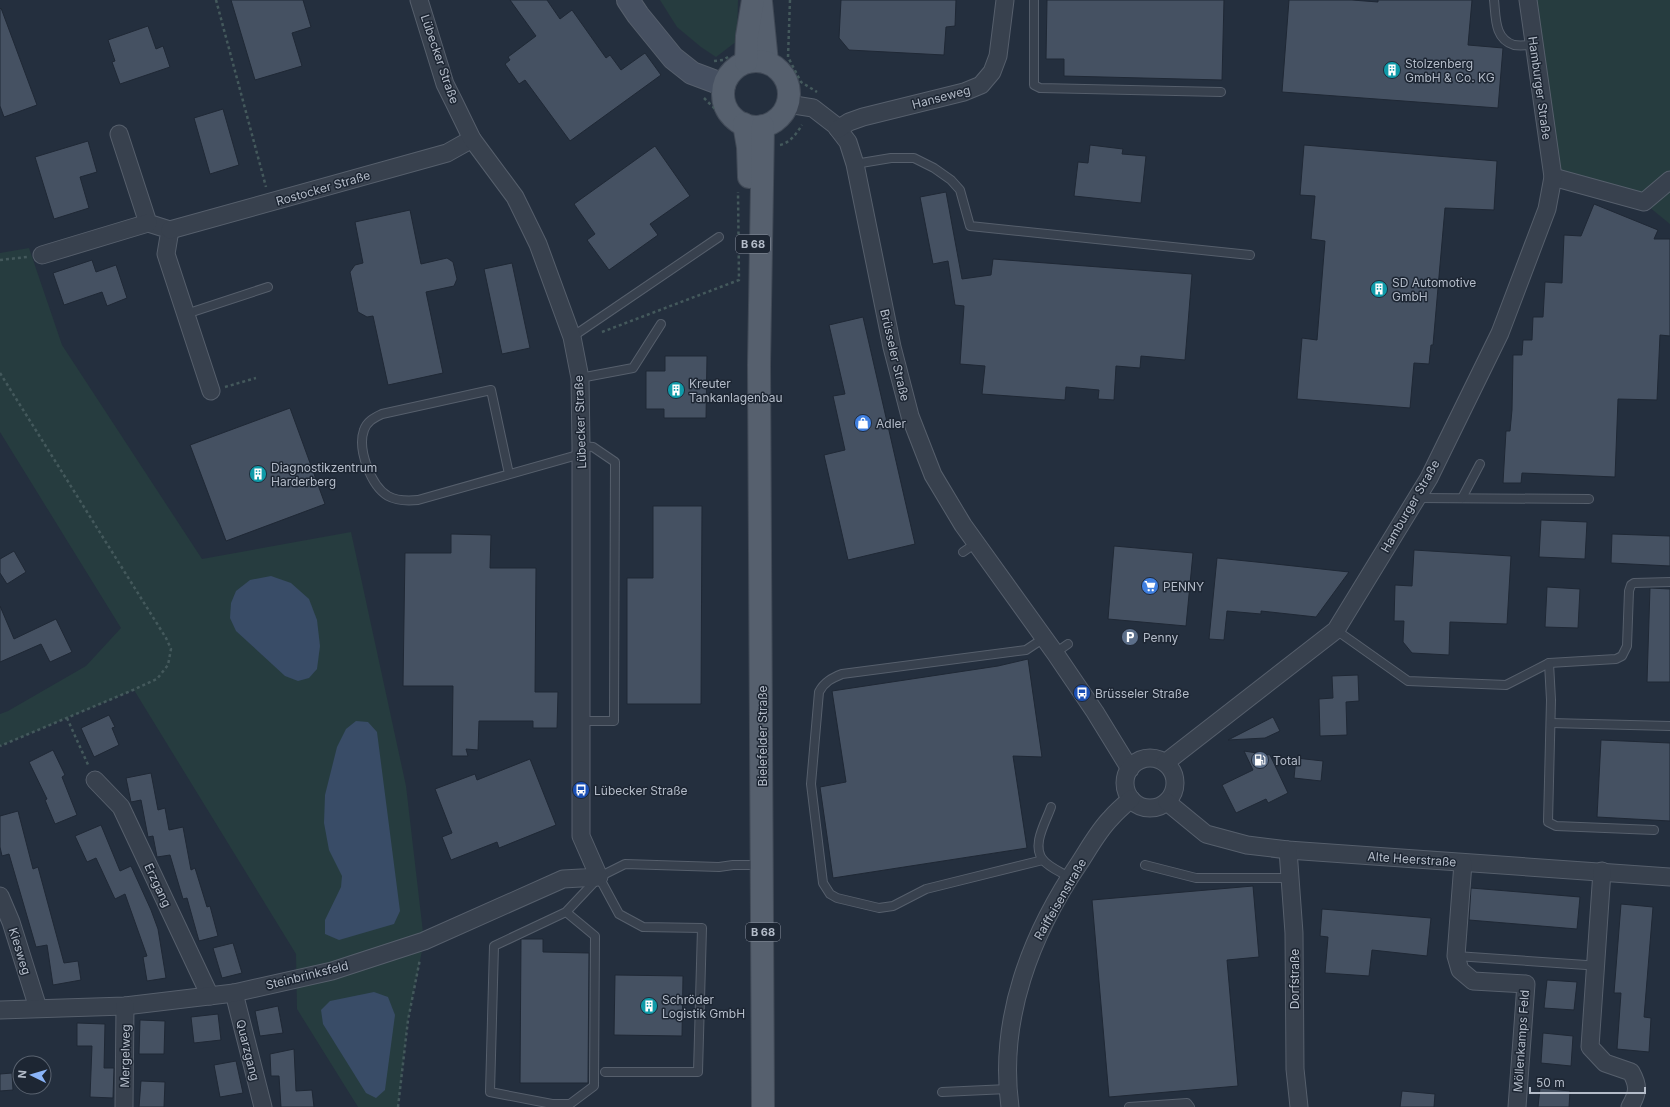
<svg xmlns="http://www.w3.org/2000/svg" width="1670" height="1107" font-family="Inter,sans-serif">
	<style>
		.green { fill: #263c3f }
		.water { fill: #394c67 }
		.building { fill: #455162; stroke: #1f2835 }
		.lines { fill: none; stroke-linecap: round; stroke-linejoin: round }
		.lane-casing { stroke: #565f6c; stroke-width: 10 }
		.street-casing { stroke: #565f6c; stroke-width: 19 }
		.secondary-casing { stroke: #565f6c; stroke-width: 24 }
		.primary-casing { stroke: #414a57; stroke-width: 24 }
		.path { stroke: #44595c; stroke-width: 2.5; stroke-dasharray: 3 3; stroke-linecap: butt }
		.lane { stroke: #38414e; stroke-width: 8 }
		.street { stroke: #38414e; stroke-width: 17 }
		.secondary { stroke: #465061; stroke-width: 22 }
		.primary { stroke: #56606e; stroke-width: 22 }
		.labels { text-anchor: middle; dominant-baseline: central; stroke-width: 3; stroke-linejoin: round; paint-order: stroke }
		.shield { fill: #1d2633; stroke: #878f9c; stroke-width: 1 }
		.shield-label { font-size: 11px; font-weight: bold; fill: #b4bcc9 }
		.street-label { font-size: 12px; fill: #b4bcc9; stroke: #1d2633 }
		.poi-label { font-size: 12px; fill: #b4bcc9; stroke: #1d2633; text-anchor: start }
	</style>
	<rect width="100%" height="100%" fill="#242f3e"/>
	<!-- green -->
	<g class="green">
		<polygon points="660,0 738,0 737,41 716,57 701,47 677,27"/>
		<polygon points="1528,0 1670,0 1670,224 1643,202 1553,177"/>
		<polygon points="29,248 62,345 202,559 351,532 406,786 424,941 408,1020 398,1107 358,1107 297,1009 296,954 134,690 0,746 0,714 8,711 86,666 121,628 0,432 0,253"/>
	</g>
	<!-- water -->
	<g class="water">
		<polygon points="271,576 291,583 309,599 317,620 320,646 317,669 309,678 298,681 285,676 236,631 230,618 231,603 236,591 250,580"/>
		<polygon points="356,721 368,722 377,732 400,911 394,924 339,940 325,934 325,920 341,887 342,876 329,850 324,823 325,795 337,747 346,729"/>
		<polygon points="374,992 388,997 395,1015 385,1090 376,1098 366,1093 323,1024 321,1010 330,1001"/>
	</g>
	<!-- building -->
	<g class="building">
		<polygon points="231,0 303,0 311,27 292,33 302,66 255,80"/>
		<polygon points="510,0 547,0 560,19 572,10 606,58 610,55 621,70 645,53 661,75 570,141 525,80 519,84 505,64 510,60 508,57 536,36"/>
		<polygon points="841,0 956,0 955,26 946,27 944,55 849,50 839,38"/>
		<polygon points="1047,0 1224,0 1222,80 1064,76 1064,59 1046,59"/>
		<polygon points="1289,0 1352,0 1378,2 1378,0 1472,0 1468,45 1503,48 1498,108 1282,92"/>
		<polygon points="1,8 37,105 4,117 0,106 0,9"/>
		<polygon points="148,26 156,49 163,46 170,67 120,84 112,62 115,61 108,40"/>
		<polygon points="223,109 239,165 210,174 194,118"/>
		<polygon points="88,141 97,172 80,177 89,208 54,219 35,157"/>
		<polygon points="1090,145 1123,149 1122,154 1146,156 1141,203 1074,196 1078,162 1088,163"/>
		<polygon points="1304,145 1497,161 1494,210 1445,208 1433,345 1431,345 1429,364 1414,363 1410,408 1297,399 1302,338 1317,340 1325,241 1311,239 1315,196 1300,195"/>
		<polygon points="655,146 690,196 650,224 658,235 609,270 587,240 595,234 574,204"/>
		<polygon points="946,192 962,279 991,275 993,259 1192,274 1185,360 1141,356 1140,368 1116,366 1114,400 1098,399 1099,390 1066,387 1065,400 982,394 985,366 960,364 964,306 955,305 948,261 933,264 920,197"/>
		<polygon points="1594,204 1658,230 1654,239 1670,239 1670,336 1660,335 1657,400 1618,399 1615,477 1522,473 1521,483 1503,483 1506,431 1510,431 1512,410 1513,355 1522,355 1523,340 1532,340 1533,317 1543,317 1545,282 1562,283 1564,235 1581,236"/>
		<polygon points="410,210 421,264 447,258 453,262 457,279 454,286 426,292 443,373 388,385 373,316 367,317 358,312 350,272 355,265 363,263 355,222"/>
		<polygon points="92,260 96,272 116,265 127,298 107,306 102,292 64,305 53,273"/>
		<polygon points="512,263 530,348 502,354 484,269"/>
		<polygon points="863,317 915,544 848,560 824,455 845,450 833,396 845,394 829,325"/>
		<polygon points="665,356 707,356 706,418 664,418 664,409 646,409 646,371 665,371"/>
		<polygon points="290,408 325,504 226,541 190,445"/>
		<polygon points="653,506 702,506 701,704 627,704 627,578 653,578"/>
		<polygon points="1541,520 1587,522 1585,559 1539,557"/>
		<polygon points="451,534 491,535 490,568 536,568 535,692 558,692 557,728 533,728 533,721 479,721 478,750 466,749 468,756 452,756 453,686 403,686 405,553 451,553"/>
		<polygon points="1612,534 1670,536 1670,566 1611,563"/>
		<polygon points="1114,546 1193,553 1186,626 1108,619"/>
		<polygon points="1414,550 1511,556 1507,624 1450,622 1449,655 1412,653 1403,642 1404,621 1394,621 1395,585 1412,586"/>
		<polygon points="14,551 26,572 7,584 0,573 0,559"/>
		<polygon points="1217,558 1266,563 1349,572 1316,617 1261,611 1261,614 1227,611 1224,640 1209,639"/>
		<polygon points="1547,587 1580,589 1578,628 1545,627"/>
		<polygon points="1650,588 1670,589 1670,682 1647,682"/>
		<polygon points="0,606 14,639 56,619 72,652 50,662 41,644 0,662"/>
		<polygon points="1028,659 1042,757 1013,756 1027,848 833,878 820,787 846,782 832,691 998,666"/>
		<polygon points="1358,675 1359,701 1346,702 1347,735 1320,736 1319,699 1333,698 1332,676"/>
		<polygon points="109,715 115,727 112,728 119,745 94,757 81,728"/>
		<polygon points="1273,717 1280,731 1265,738 1228,740"/>
		<polygon points="1601,740 1670,743 1670,821 1597,817"/>
		<polygon points="53,750 65,775 62,777 77,815 55,824 45,800 47,799 29,762"/>
		<polygon points="1244,751 1270,755 1288,793 1268,803 1266,799 1236,813 1222,785 1253,770"/>
		<polygon points="1296,758 1323,761 1321,781 1294,778"/>
		<polygon points="530,759 556,825 499,848 497,842 451,860 442,837 452,833 435,789 475,774 477,780"/>
		<polygon points="151,773 158,810 165,808 169,830 183,827 191,870 195,868 207,907 210,906 218,936 199,941 187,898 183,899 170,855 157,857 153,836 148,837 141,800 131,802 126,778"/>
		<polygon points="18,811 33,869 38,867 64,963 78,961 81,980 53,985 47,945 36,947 9,854 2,856 0,847 0,816"/>
		<polygon points="101,825 120,871 131,866 151,910 158,929 166,978 147,981 143,957 147,956 125,894 115,899 96,858 87,862 75,836"/>
		<polygon points="1253,886 1259,957 1227,960 1238,1086 1109,1097 1092,900"/>
		<polygon points="1471,888 1580,897 1577,929 1469,920"/>
		<polygon points="1621,904 1653,907 1644,1017 1651,1018 1649,1052 1617,1049 1621,993 1614,993"/>
		<polygon points="1322,909 1431,918 1427,956 1372,950 1369,976 1325,973 1328,937 1320,936"/>
		<polygon points="521,939 543,939 543,952 589,953 588,1083 520,1083"/>
		<polygon points="233,943 242,973 222,978 213,948"/>
		<polygon points="615,975 683,976 682,1036 614,1035"/>
		<polygon points="1547,980 1577,982 1574,1010 1544,1008"/>
		<polygon points="278,1006 283,1033 260,1036 255,1011"/>
		<polygon points="218,1014 221,1040 194,1043 191,1017"/>
		<polygon points="140,1020 165,1021 164,1054 139,1054"/>
		<polygon points="77,1023 105,1024 104,1068 114,1068 113,1098 90,1097 92,1046 77,1046"/>
		<polygon points="1543,1033 1573,1036 1571,1066 1541,1063"/>
		<polygon points="294,1049 296,1091 312,1090 314,1107 281,1107 279,1076 271,1076 270,1054"/>
		<polygon points="236,1061 243,1093 220,1097 214,1065"/>
		<polygon points="12,1073 13,1090 0,1091 0,1074"/>
		<polygon points="141,1081 165,1082 164,1107 139,1107"/>
		<polygon points="1540,1088 1570,1091 1569,1107 1538,1107"/>
		<polygon points="1402,1091 1435,1094 1434,1107 1400,1107"/>
	</g>
	<g class="lines">
		<!-- lane casing -->
		<g class="lane-casing">
			<g id="lane">
				<polyline points="1034,0 1034,85 1040,88 1221,92"/>
				<path d="M 1494,0 C 1496,17 1494,39 1514,45 C 1520,46 1527,45 1533,45"/>
				<polyline points="855,164 891,158 914,158 934,168 951,180 960,190 970,226 1250,255"/>
				<polyline points="186,314 268,287"/>
				<polyline points="572,337 719,237"/>
				<polyline points="580,378 633,368 661,324"/>
				<path d="M 509,474 L 491,390 L 382,414 C 374,418 367,421 364,430 C 357,449 371,486 388,496 C 397,501 408,501 418,500 L 581,454"/>
				<polyline points="1417,498 1589,499"/>
				<polyline points="1462,498 1480,464"/>
				<polyline points="963,552 976,543"/>
				<polyline points="1336,630 1408,681 1506,685 1549,663 1616,659 1622,656 1627,646 1629,591 1631,585 1634,583 1670,582"/>
				<polyline points="1055,653 1068,644"/>
				<polyline points="1549,663 1551,700 1548,822 1556,826 1654,830"/>
				<polyline points="581,721 614,721 615,462 593,447 581,446"/>
				<polyline points="1551,723 1670,726"/>
				<path d="M 1051,807 C 1046,822 1031,845 1043,860 C 1050,868 1061,872 1069,877"/>
				<path d="M 1043,860 L 926,889 L 893,906 L 879,908 L 837,898 L 830,894 L 823,883 L 811,784 L 819,692 C 824,682 832,678 842,674 L 1026,650 L 1044,638"/>
				<polyline points="1145,865 1196,878 1290,878"/>
				<polyline points="599,877 619,914 643,927 702,928 698,1072 605,1072"/>
				<polyline points="566,912 595,936 594,1086 570,1104 552,1104 490,1092 494,946 566,912 599,877 625,864 719,867 733,865 762,865"/>
				<polyline points="1456,956 1586,965"/>
				<polyline points="942,1092 1008,1089"/>
				<polyline points="1129,1107 1187,1103 1190,1107"/>
			</g>
		</g>
		<!-- street casing -->
		<g class="street-casing">
			<g id="street">
				<polyline points="788,104 813,108 835,125 848,142 855,164 892,347 910,416 933,475 963,525 1055,653 1095,712 1130,769"/>
				<polyline points="838,129 849,122 863,117 964,92 981,85 992,72 998,56 1005,0"/>
				<polyline points="119,134 148,223 170,230 166,254 211,391"/>
				<polyline points="1553,177 1644,202 1670,180"/>
				<polyline points="170,230 447,153 472,139"/>
				<polyline points="42,255 148,223"/>
				<circle cx="1150" cy="783" r="25"/>
				<polyline points="1165,763 1336,630 1429,478 1500,333 1547,209 1553,177 1528,0"/>
				<polyline points="95,780 121,807 210,996"/>
				<polyline points="1167,802 1206,834 1247,845 1288,850 1670,877"/>
				<polyline points="1288,850 1294,933 1295,1069 1299,1107"/>
				<polyline points="1463,863 1456,956 1460,970 1473,981 1526,984 1517,1107"/>
				<path d="M 1602,871 L 1590,1047 L 1605,1063 L 1631,1072 C 1639,1086 1638,1093 1630,1107"/>
				<polyline points="0,896 11,922 38,1008"/>
				<polyline points="234,993 263,1107"/>
				<polyline points="0,1010 125,1006 234,993 332,971 424,941 563,879 599,877 581,836 581,446 580,378 572,337 538,244 515,197 472,139 454,102 445,84 419,0"/>
				<polyline points="124,1107 125,1006"/>
				<path d="M 1010,1107 C 998,1019 1031,934 1080,862 C 1089,848 1099,830 1111,818 C 1117,811 1124,805 1131,799"/>
			</g>
		</g>
		<!-- secondary casing -->
		<g class="secondary-casing">
			<polyline id="secondary" points="628,0 638,15 673,58 692,73 724,85"/>
		</g>
		<!-- primary casing -->
		<g class="primary-casing">
			<g id="primary">
				<polyline points="761,2 767,62"/>
				<circle cx="756" cy="94" r="33"/>
				<polyline points="746,62 747,36 753,0"/>
				<polyline points="744,124 748,147 749,177"/>
				<polyline points="763,126 759,365 763,1107"/>
			</g>
		</g>
		<!-- path -->
		<g class="path">
			<polyline points="216,0 266,187"/>
			<polyline points="790,0 788,57 801,82 817,92"/>
			<polyline points="714,61 723,60 728,57"/>
			<polyline points="704,98 726,120"/>
			<path d="M 780,145 C 790,143 797,133 802,125"/>
			<polyline points="0,260 27,257"/>
			<polyline points="602,332 739,280 738,192"/>
			<polyline points="0,373 166,638 171,649 168,665 157,679 133,690 0,746"/>
			<polyline points="225,387 256,378"/>
			<polyline points="67,718 89,767"/>
			<polyline points="398,1107 408,1020 420,959"/>
		</g>
		<!-- lane -->
		<use href="#lane" class="lane"/>
		<!-- street -->
		<use href="#street" class="street"/>
		<!-- secondary -->
		<use href="#secondary" class="secondary"/>
		<!-- primary -->
		<use href="#primary" class="primary"/>
	</g>
	<!-- icons -->
	<defs>
		<g id="building-disc" transform="scale(0.9)"><circle r="9.5" fill="#0f9aa8" stroke="#1d2633"/><path d="M-4-6H4V6H1V3H-1V6H-4ZM-2.5-4.3h1.7v1.8h-1.7ZM.8-4.3h1.7v1.8H.8ZM-2.5-1h1.7V.8h-1.7ZM.8-1h1.7V.8H.8Z" fill="#fff"/></g>
		<g id="shop-disc" transform="scale(0.9)"><circle r="9.5" fill="#3f7fe0" stroke="#1d2633"/><path d="M-5-2.5h2.3a2.7 3.5 0 0 1 5.4 0H5L5.5 6h-11ZM-1.5-2.5h3a1.5 2.3 0 0 0-3 0Z" fill="#fff"/></g>
		<g id="supermarket-disc" transform="scale(0.9)"><circle r="9.5" fill="#3f7fe0" stroke="#1d2633"/><path d="M-6-5.5h2.5l.6 2H6L4.5 2H-2.5L-4.4-4H-6ZM-1.5 3.2a1.3 1.3 0 1 0 .1 0ZM3 3.2a1.3 1.3 0 1 0 .1 0Z" fill="#fff"/></g>
		<g id="parking-disc" transform="scale(0.9)"><circle r="9.5" fill="#5c6f8a" stroke="#1d2633"/><path d="M-3.5-5.5H1a3.5 3.5 0 0 1 0 7H-1V5.5H-3.5ZM-1-3.4V-.6H.8a1.4 1.4 0 0 0 0-2.8Z" fill="#fff"/></g>
		<g id="bus-disc" transform="scale(0.9)"><circle r="9.5" fill="#1a4fb4" stroke="#1d2633"/><path d="M-5-6H5V4H4V6H2V4H-2V6H-4V4H-5ZM-3.5-4V0h7V-4ZM-3.5 1.2v1.5H-2V1.2ZM2 1.2v1.5H3.5V1.2Z" fill="#fff"/></g>
		<g id="fuel-disc" transform="scale(0.9)"><circle r="9.5" fill="#5c6f8a" stroke="#1d2633"/><path d="M-5.5-6h7V0h2V4h1.3V-2.5L3-4.5l.8-.8L6-3V5H2.5V1h-1V6h-7ZM-4.2-4.7v3.2H.2V-4.7Z" fill="#fff"/></g>
	</defs>
	<g fill-rule="evenodd">
		<use href="#building-disc" x="1392" y="70"/>
		<use href="#building-disc" x="1379" y="289"/>
		<use href="#building-disc" x="676" y="390"/>
		<use href="#shop-disc" x="863" y="423"/>
		<use href="#building-disc" x="258" y="474"/>
		<use href="#supermarket-disc" x="1150" y="586"/>
		<use href="#parking-disc" x="1130" y="637"/>
		<use href="#bus-disc" x="1082" y="693"/>
		<use href="#fuel-disc" x="1260" y="760"/>
		<use href="#bus-disc" x="581" y="790"/>
		<use href="#building-disc" x="649" y="1006"/>
	</g>
	<g class="labels">
		<!-- shield labels -->
		<g class="shield">
			<rect x="736" y="235" width="34" height="18" rx="3"/>
			<rect x="746" y="923" width="34" height="18" rx="3"/>
		</g>
		<g class="shield-label">
			<text x="753" y="244">B 68</text>
			<text x="763" y="932">B 68</text>
		</g>
		<!-- street labels -->
		<g class="street-label">
			<text transform="translate(440 59) rotate(71)">Lübecker Straße</text>
			<text transform="translate(1540 88) rotate(82)">Hamburger Straße</text>
			<text transform="translate(941 97) rotate(-15)">Hanseweg</text>
			<text transform="translate(323 188) rotate(-16)">Rostocker Straße</text>
			<text transform="translate(895 355) rotate(77)">Brüsseler Straße</text>
			<text transform="translate(580 422) rotate(-92)">Lübecker Straße</text>
			<text transform="translate(1410 506) rotate(-60)">Hamburger Straße</text>
			<text transform="translate(762 736) rotate(-90)">Bielefelder Straße</text>
			<text transform="translate(1412 859) rotate(4)">Alte Heerstraße</text>
			<text transform="translate(158 885) rotate(65)">Erzgang</text>
			<text transform="translate(1060 899) rotate(-60)">Raiffeisenstraße</text>
			<text transform="translate(20 951) rotate(73)">Kiesweg</text>
			<text transform="translate(307 975) rotate(-14)">Steinbrinksfeld</text>
			<text transform="translate(1294 979) rotate(-90)">Dorfstraße</text>
			<text transform="translate(1521 1041) rotate(-86)">Möllenkamps Feld</text>
			<text transform="translate(248 1050) rotate(76)">Quarzgang</text>
			<text transform="translate(125 1056) rotate(-89)">Mergelweg</text>
		</g>
		<!-- poi labels -->
		<g class="poi-label">
			<text x="1405" y="63">Stolzenberg<tspan x="1405" dy="14">GmbH &amp; Co. KG</tspan></text>
			<text x="1392" y="282">SD Automotive<tspan x="1392" dy="14">GmbH</tspan></text>
			<text x="689" y="383">Kreuter<tspan x="689" dy="14">Tankanlagenbau</tspan></text>
			<text x="876" y="423">Adler</text>
			<text x="271" y="467">Diagnostikzentrum<tspan x="271" dy="14">Harderberg</tspan></text>
			<text x="1163" y="586">PENNY</text>
			<text x="1143" y="637">Penny</text>
			<text x="1095" y="693">Brüsseler Straße</text>
			<text x="1273" y="760">Total</text>
			<text x="594" y="790">Lübecker Straße</text>
			<text x="662" y="999">Schröder<tspan x="662" dy="14">Logistik GmbH</tspan></text>
		</g>
	</g>
	<!-- north arrow -->
	<g transform="translate(32 1075) rotate(275)"><circle r="19" fill="#1d2633" stroke="#59626f"/>
	<path d="M0-3L7 15L0 10L-7 15Z" fill="#8ab4f8"/>
	<text y="-6" font-size="11" font-weight="bold" text-anchor="middle" fill="#b4bcc9">N</text>
	</g>
	<!-- scale -->
	<path d="M1530 1087v6h115v-6" fill="none" stroke="#b4bcc9" stroke-width="2"/>
	<text x="1536" y="1087" font-size="12" fill="#b4bcc9" stroke="#1d2633" stroke-width="3" paint-order="stroke">50 m</text>
</svg>
